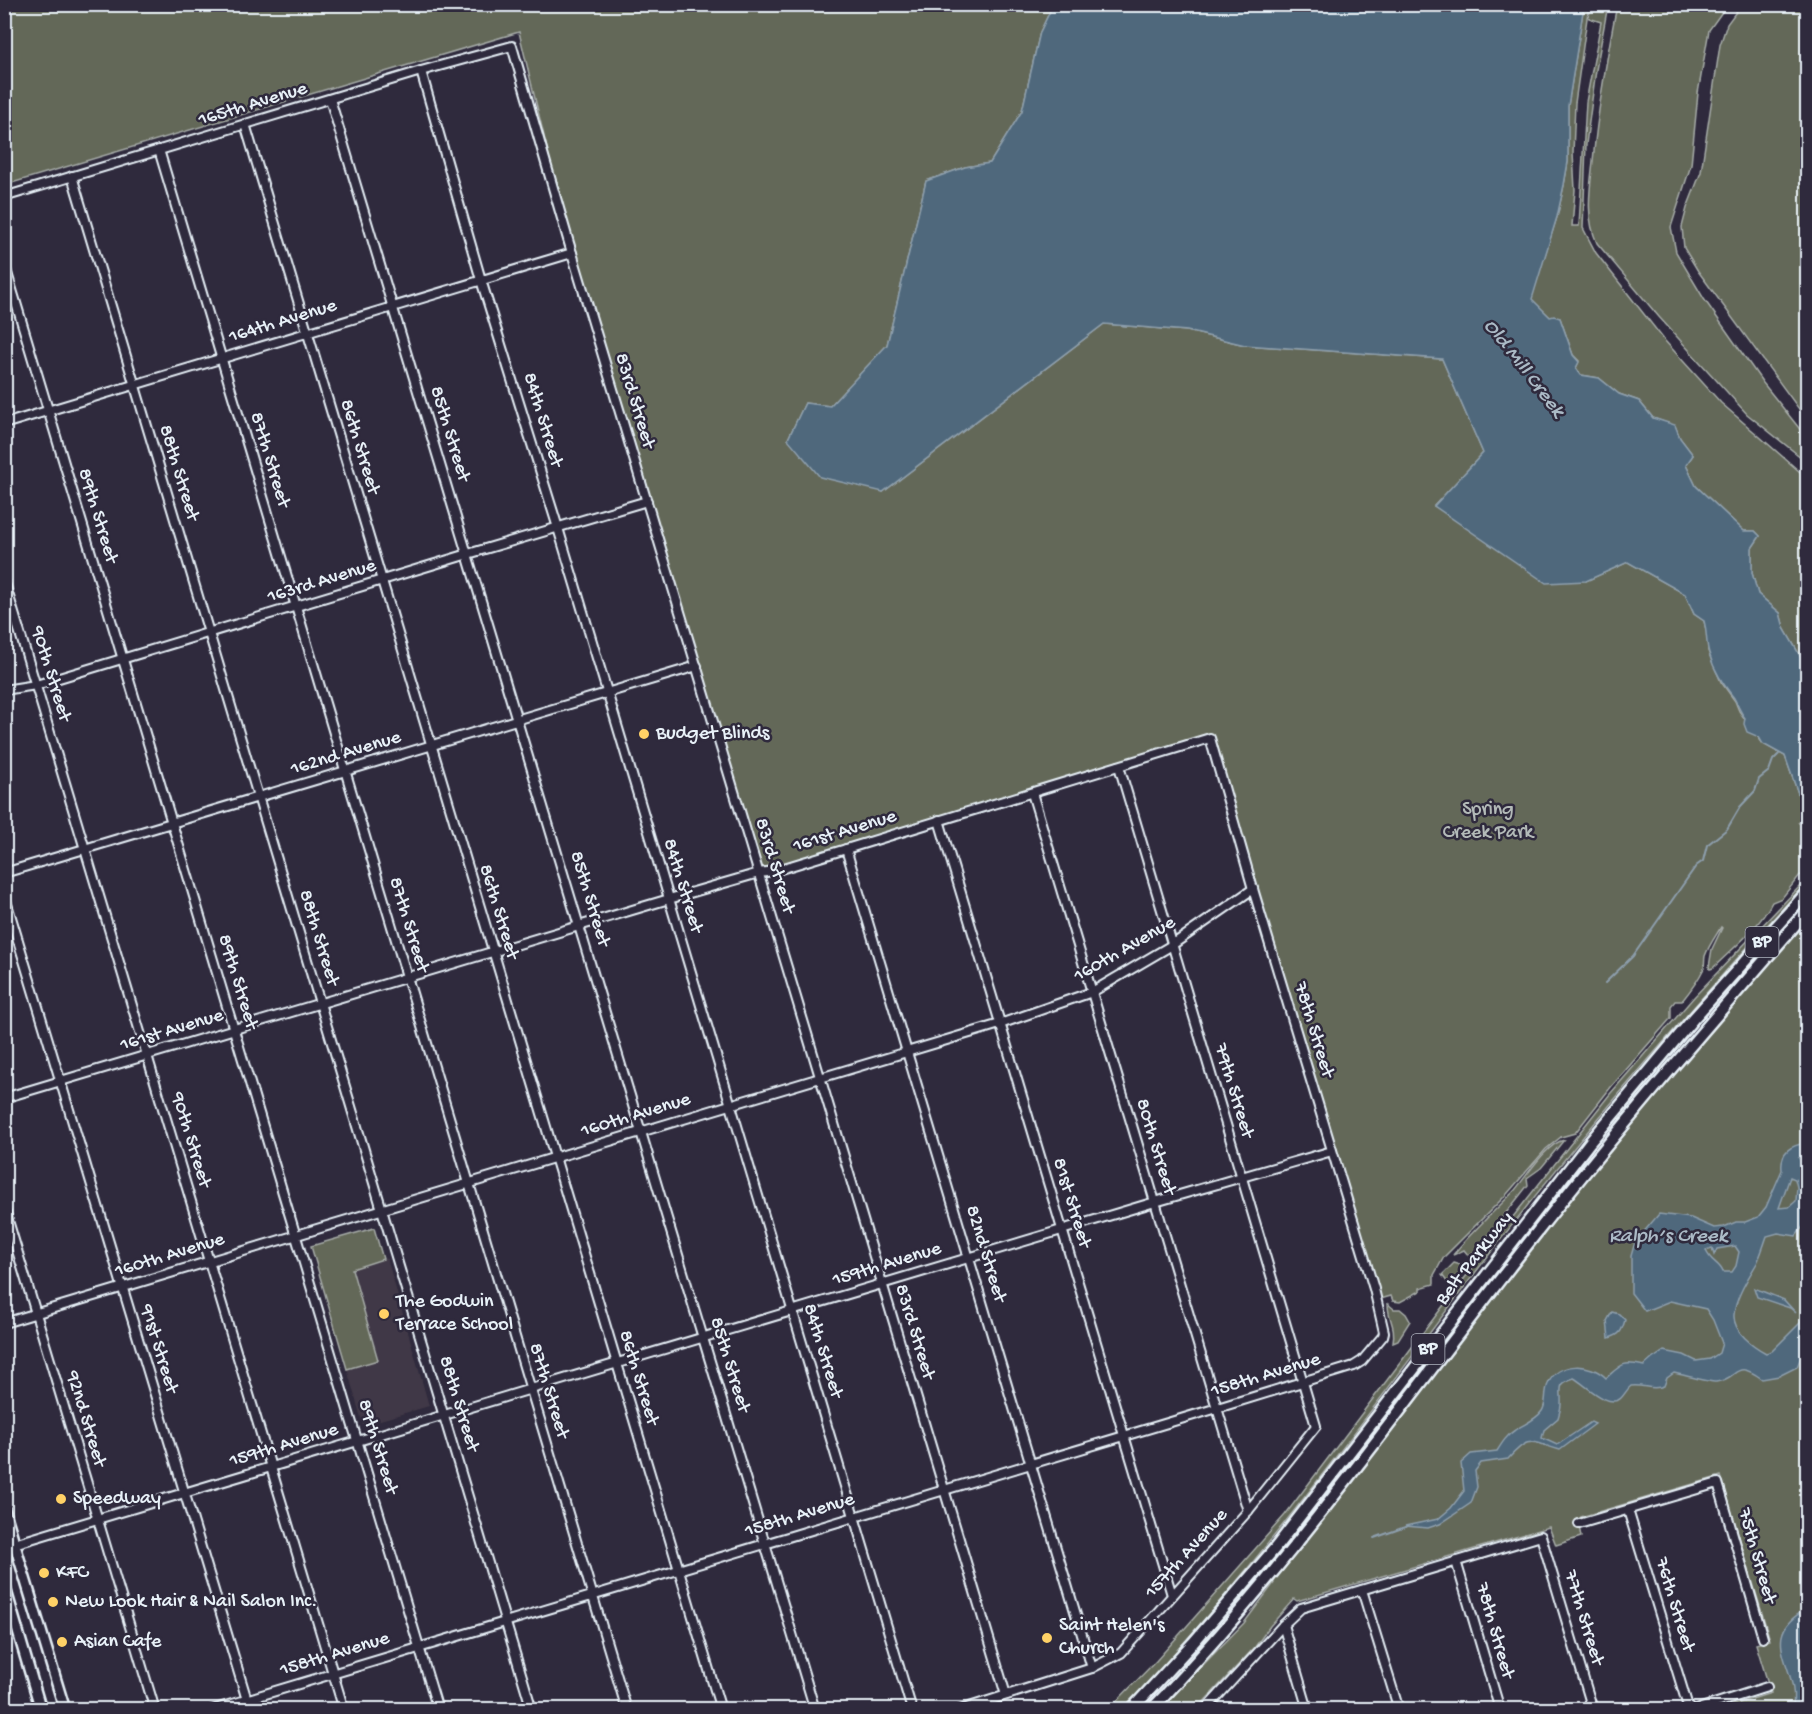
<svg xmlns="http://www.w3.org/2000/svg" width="1812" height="1714" font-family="'Gochi Hand',sans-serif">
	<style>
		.built { fill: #413946 }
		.green { fill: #646759; stroke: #a6aca8; stroke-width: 1.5 }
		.water { fill: #50687b; stroke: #8d9fad; stroke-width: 1.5; fill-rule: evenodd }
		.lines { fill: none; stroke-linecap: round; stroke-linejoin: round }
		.stream { stroke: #8d9fad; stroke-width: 2 }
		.minor-casing { stroke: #e8f1f8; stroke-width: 12 }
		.major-casing { stroke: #e8f1f8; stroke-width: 14 }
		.highway-casing { stroke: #e8f1f8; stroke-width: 15 }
		.minor { stroke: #2f2a3d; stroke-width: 8 }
		.major { stroke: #2f2a3d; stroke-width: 9 }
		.highway { stroke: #2f2a3d; stroke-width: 10 }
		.poi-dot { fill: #ffd166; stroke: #2f2a3d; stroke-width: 2 }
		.labels { text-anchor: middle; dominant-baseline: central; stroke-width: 5; stroke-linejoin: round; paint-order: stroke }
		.shield { fill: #2f2a3d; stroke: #b0b5c0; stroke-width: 1.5 }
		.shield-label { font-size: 18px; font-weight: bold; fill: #e8f1f8 }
		.street-label { font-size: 20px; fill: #e8f1f8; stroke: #2f2a3d }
		.poi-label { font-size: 20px; fill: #e8f1f8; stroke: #2f2a3d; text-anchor: start }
		.park-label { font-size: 20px; fill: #b3bab8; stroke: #2f2a3d }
		.water-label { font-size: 21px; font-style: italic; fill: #abbac6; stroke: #2f2a3d }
	</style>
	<rect width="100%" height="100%" fill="#2f2a3d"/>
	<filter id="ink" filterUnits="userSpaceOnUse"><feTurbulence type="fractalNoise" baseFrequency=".0167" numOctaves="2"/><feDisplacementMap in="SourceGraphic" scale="12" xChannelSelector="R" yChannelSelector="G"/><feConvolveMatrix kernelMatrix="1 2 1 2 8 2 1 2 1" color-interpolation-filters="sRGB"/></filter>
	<g filter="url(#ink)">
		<!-- built -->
		<polygon class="built" points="387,1258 429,1406 363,1425 347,1369 378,1359 352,1269"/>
		<!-- green -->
		<g class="green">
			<polygon points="1589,4 1575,103 1573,153 1575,190 1572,226 1579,226 1586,102 1601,22 1589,18 1590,9 1603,12 1605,5 1608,5 1596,70 1586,144 1583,228 1596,253 1665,341 1721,403 1807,478 1807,686 1805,684 1802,659 1784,628 1780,613 1758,594 1752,573 1752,548 1760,536 1755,531 1744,531 1696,486 1686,465 1693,455 1680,438 1675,426 1653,418 1639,401 1619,394 1599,378 1581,375 1576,368 1579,361 1573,355 1560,318 1550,317 1531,299 1557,217 1564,185 1568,162 1568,106 1584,5"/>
			<path d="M 4,5 L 1053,5 L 1040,32 L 1022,111 L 990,163 L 965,167 L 926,181 L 887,345 L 830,406 L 805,403 L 788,439 L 883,492 L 1104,324 L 1187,331 L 1245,345 L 1442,359 L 1483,453 L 1434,506 L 1586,581 L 1628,562 L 1685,594 L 1694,614 L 1704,621 L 1708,637 L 1708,651 L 1721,682 L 1735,701 L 1739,711 L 1763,744 L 1785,756 L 1807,819 L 1807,822 L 1799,823 L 1807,829 L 1807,873 L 1804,876 L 1800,875 L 1782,898 L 1772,902 C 1759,928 1733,948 1713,968 L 1710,969 L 1709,967 L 1712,949 L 1722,928 L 1721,927 C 1715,937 1709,945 1705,956 C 1704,961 1705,967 1703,970 C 1698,981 1690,991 1682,1001 L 1675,1001 L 1671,1006 L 1671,1018 L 1611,1087 L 1575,1133 L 1561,1137 L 1546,1149 L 1507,1194 L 1444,1257 L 1434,1275 L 1434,1284 L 1420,1288 L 1420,1291 L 1400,1302 L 1393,1301 L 1391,1296 L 1377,1300 L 1210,738 L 759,873 L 572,253 L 519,32 L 5,185 Z"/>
			<path d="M 1617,5 L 1727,5 L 1709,30 L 1698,93 L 1691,165 L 1671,227 L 1676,252 L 1704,299 L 1763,383 L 1807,438 L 1807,462 L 1747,414 L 1659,317 L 1597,243 C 1585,217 1590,189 1593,161 C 1598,108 1607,56 1617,5 Z"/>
			<polygon points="1741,5 1807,5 1807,420 1698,271 1684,248 1682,227 1687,208 1701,172 1720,45 1727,24"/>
			<path d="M 1807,882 C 1696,1002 1588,1126 1488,1256 C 1370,1410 1258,1570 1122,1709 L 1109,1709 L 1156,1661 L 1285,1515 L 1456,1289 L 1610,1094 L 1694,997 L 1801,885 Z"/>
			<polygon points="1807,920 1807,1709 1720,1709 1771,1693 1756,1644 1770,1640 1721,1476 1581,1517 1578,1521 1581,1537 1556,1545 1549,1527 1297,1601 1294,1599 1270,1626 1255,1647 1197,1709 1159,1710 1244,1623 1274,1583 1269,1578 1534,1236"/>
			<path d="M 1564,1140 L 1541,1168 L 1527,1178 L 1528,1185 L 1476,1251 L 1469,1256 L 1464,1250 L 1453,1255 C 1472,1231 1494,1212 1515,1190 C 1526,1177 1547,1143 1564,1140 Z"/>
			<polygon points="374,1228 383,1259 352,1269 378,1360 347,1369 311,1246"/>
			<path d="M 1454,1263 L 1461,1265 C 1461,1276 1456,1279 1448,1283 L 1442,1275 Z"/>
			<path d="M 1388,1304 L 1394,1309 L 1400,1309 L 1406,1314 L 1410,1321 L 1398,1340 L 1393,1342 C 1396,1325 1388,1320 1388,1304 Z"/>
		</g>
		<!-- water -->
		<g class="water">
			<path d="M 1053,5 L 1584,5 L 1568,106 L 1568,162 L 1564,185 L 1557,217 L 1532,299 L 1550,317 L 1554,316 L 1560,318 L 1573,355 L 1579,362 L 1576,368 L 1581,375 L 1599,378 L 1619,394 L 1639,401 L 1653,418 L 1675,425 L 1680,438 L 1693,455 L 1686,465 L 1696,486 L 1744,531 L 1755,531 L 1760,536 L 1752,548 L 1752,573 L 1758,594 L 1780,613 L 1784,628 L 1802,659 L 1805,684 L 1807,686 L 1807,819 L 1785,756 L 1763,744 L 1759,737 L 1747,732 L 1744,724 L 1745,718 C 1740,712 1738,705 1734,698 C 1723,684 1714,671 1709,653 C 1706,644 1707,632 1704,621 L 1694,614 L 1685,594 L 1628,562 L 1586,581 L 1546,583 L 1434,506 L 1483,453 L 1442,359 L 1245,345 L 1187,331 L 1104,324 L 883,492 L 820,477 L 788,439 L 805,403 L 830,406 L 887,345 L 926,181 L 965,167 L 990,163 L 1022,111 L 1040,32 Z"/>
			<path d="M 1807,1143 L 1807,1162 L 1804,1158 L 1799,1158 L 1807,1172 L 1808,1220 L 1796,1236 L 1778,1233 L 1767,1236 C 1764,1245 1761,1254 1757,1263 C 1749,1277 1735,1298 1734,1315 C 1733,1332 1753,1346 1766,1353 L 1772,1351 L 1807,1316 L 1807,1354 L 1803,1352 L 1797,1367 L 1779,1376 L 1762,1379 C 1733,1358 1740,1379 1716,1382 C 1708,1382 1684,1375 1674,1373 L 1667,1378 L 1664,1386 C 1652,1391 1643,1384 1631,1386 C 1627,1389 1625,1394 1621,1398 C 1609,1410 1585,1384 1574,1378 C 1556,1384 1562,1388 1561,1404 C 1561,1409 1559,1414 1558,1418 L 1544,1430 L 1542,1438 L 1557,1445 L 1591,1422 L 1595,1424 L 1560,1450 C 1531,1442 1530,1434 1508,1459 L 1481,1463 L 1475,1471 L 1477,1487 L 1471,1503 L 1440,1524 L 1428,1528 L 1405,1526 L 1438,1519 L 1451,1508 L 1464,1491 L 1461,1463 L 1471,1454 L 1497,1451 C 1502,1443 1507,1435 1515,1430 C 1524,1424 1536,1420 1542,1411 C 1547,1404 1544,1392 1548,1384 C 1558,1361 1591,1362 1606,1378 C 1622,1364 1622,1361 1644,1366 L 1652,1359 L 1664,1351 L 1684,1355 L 1696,1361 L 1710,1359 L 1719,1353 L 1722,1343 L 1713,1320 L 1706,1309 L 1670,1301 L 1645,1311 L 1631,1293 L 1631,1256 L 1635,1242 L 1659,1214 L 1691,1218 L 1714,1228 L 1724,1227 L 1736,1222 L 1745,1222 L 1758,1217 L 1766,1207 L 1782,1170 C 1780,1151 1791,1145 1807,1143 ZM 1790,1177 L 1795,1179 L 1797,1187 L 1796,1201 L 1789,1207 L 1779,1208 ZM 1735,1246 L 1739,1252 L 1736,1266 L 1732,1272 L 1723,1272 C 1720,1263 1709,1261 1706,1250 L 1712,1248 L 1714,1255 L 1717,1249 Z"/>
			<polygon points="1754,1288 1784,1300 1796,1313 1790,1308 1757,1297"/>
			<path d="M 1612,1312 L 1619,1314 L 1625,1320 C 1622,1331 1620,1335 1609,1338 L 1607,1321 Z"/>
			<path d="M 1807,1609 L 1807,1642 C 1794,1656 1804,1673 1807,1689 C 1809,1695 1808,1702 1807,1709 L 1792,1709 C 1803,1671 1753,1637 1807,1609 Z"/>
		</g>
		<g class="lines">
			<!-- stream -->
			<g class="stream">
				<polyline points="1605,983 1633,956 1696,866 1703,861 1707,845 1727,829 1740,807 1755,791 1759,779 1769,771 1773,760 1779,754"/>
				<polyline points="1374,1538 1408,1526"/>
			</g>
			<!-- minor casing -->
			<g class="minor-casing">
				<g id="minor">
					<polyline points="421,71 481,280 558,528 912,1710"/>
					<polyline points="330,99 815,1710"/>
					<polyline points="245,124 721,1710"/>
					<polyline points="159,150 627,1710"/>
					<polyline points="72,176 532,1710"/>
					<polyline points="4,197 421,71 512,46 569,243 1006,1695"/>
					<polyline points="4,263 438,1710"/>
					<polyline points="4,424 572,253"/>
					<polyline points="4,580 344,1710"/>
					<polyline points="4,690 36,685 468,554 647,501"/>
					<polyline points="1032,793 1248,1511"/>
					<polyline points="939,820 1172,1595"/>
					<polyline points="846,849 1092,1668"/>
					<polyline points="4,873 697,666"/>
					<polyline points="4,894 250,1710"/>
					<polyline points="4,1098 669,899 759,873 774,871 1210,738 1253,889 1374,1289 1384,1332 1383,1336 1362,1361 1354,1366 1224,1406 212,1710"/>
					<polyline points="4,1207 155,1710"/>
					<polyline points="4,1323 1000,1024 1092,992 1172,945 1253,889"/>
					<polyline points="1628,1510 1689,1710"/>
					<polyline points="1579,1524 1718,1483 1763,1638"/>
					<polyline points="4,1547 1155,1202 1332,1151"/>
					<polyline points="1456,1561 1500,1710"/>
					<polyline points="1362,1590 1399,1710"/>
					<polyline points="1283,1625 1308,1710"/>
					<polyline points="960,1710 1092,1668 1121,1653 1248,1511 1316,1426 1119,766"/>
					<polyline points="1205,1710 1283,1625 1301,1608 1541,1536 1593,1710"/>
					<polyline points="1695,1710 1767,1687"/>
				</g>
			</g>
			<!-- major casing -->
			<g class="major-casing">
				<g id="major">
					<polyline points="4,1509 65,1710"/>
					<polyline points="4,1584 41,1710"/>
				</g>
			</g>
			<!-- highway casing -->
			<g class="highway-casing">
				<g id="highway">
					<polyline points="1131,1710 1193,1643 1276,1547 1590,1142 1693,1019 1808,891"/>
					<path d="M 1151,1710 C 1292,1563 1408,1396 1534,1236 C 1621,1125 1715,1017 1808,910"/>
				</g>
			</g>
			<!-- minor -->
			<use href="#minor" class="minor"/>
			<!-- major -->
			<use href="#major" class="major"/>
			<!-- highway -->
			<use href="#highway" class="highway"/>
		</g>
	</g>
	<!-- markers -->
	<g class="poi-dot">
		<circle cx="644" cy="734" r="6"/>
		<circle cx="384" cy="1314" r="6"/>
		<circle cx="61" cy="1499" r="6"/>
		<circle cx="44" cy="1573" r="6"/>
		<circle cx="53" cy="1602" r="6"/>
		<circle cx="1047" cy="1638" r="6"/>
		<circle cx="62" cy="1642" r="6"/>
	</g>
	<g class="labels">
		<!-- shield labels -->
		<g class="shield">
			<rect x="1745.5" y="927" width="33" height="30" rx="4.5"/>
			<rect x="1411.5" y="1334" width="33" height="30" rx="4.5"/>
		</g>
		<g class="shield-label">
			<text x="1762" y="942">BP</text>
			<text x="1428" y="1349">BP</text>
		</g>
		<!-- street labels -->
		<g class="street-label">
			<text transform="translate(253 105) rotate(-17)">165th Avenue</text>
			<text transform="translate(283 322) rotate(-17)">164th Avenue</text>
			<text transform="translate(634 401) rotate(73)">83rd Street</text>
			<text transform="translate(542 420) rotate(73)">84th Street</text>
			<text transform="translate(449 434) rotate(73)">85th Street</text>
			<text transform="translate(359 447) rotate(73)">86th Street</text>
			<text transform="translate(269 460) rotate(73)">87th Street</text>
			<text transform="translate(178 473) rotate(73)">88th Street</text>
			<text transform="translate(97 516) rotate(73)">89th Street</text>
			<text transform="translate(322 582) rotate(-17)">163rd Avenue</text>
			<text transform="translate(50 674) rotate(73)">90th Street</text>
			<text transform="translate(346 754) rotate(-17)">162nd Avenue</text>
			<text transform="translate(845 832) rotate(-17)">161st Avenue</text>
			<text transform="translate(774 866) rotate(73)">83rd Street</text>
			<text transform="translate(682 886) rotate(73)">84th Street</text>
			<text transform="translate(589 899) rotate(73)">85th Street</text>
			<text transform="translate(498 912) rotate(73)">86th Street</text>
			<text transform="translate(408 925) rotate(73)">87th Street</text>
			<text transform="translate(318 938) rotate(73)">88th Street</text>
			<text transform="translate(1125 950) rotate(-30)">160th Avenue</text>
			<text transform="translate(237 982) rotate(73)">89th Street</text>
			<text transform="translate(1313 1030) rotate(73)">78th Street</text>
			<text transform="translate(172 1031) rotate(-17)">161st Avenue</text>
			<text transform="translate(1233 1091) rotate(73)">79th Street</text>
			<text transform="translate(636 1116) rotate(-17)">160th Avenue</text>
			<text transform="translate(190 1140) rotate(73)">90th Street</text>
			<text transform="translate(1155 1147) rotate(73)">80th Street</text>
			<text transform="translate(1071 1203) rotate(73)">81st Street</text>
			<text transform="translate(985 1254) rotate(73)">82nd Street</text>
			<text transform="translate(170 1256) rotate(-17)">160th Avenue</text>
			<text transform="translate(1475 1259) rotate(-52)">Belt Parkway</text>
			<text transform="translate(887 1265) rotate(-17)">159th Avenue</text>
			<text transform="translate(914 1332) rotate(73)">83rd Street</text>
			<text transform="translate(158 1349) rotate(73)">91st Street</text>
			<text transform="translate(822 1351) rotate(73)">84th Street</text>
			<text transform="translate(729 1365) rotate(73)">85th Street</text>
			<text transform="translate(1266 1376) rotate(-17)">158th Avenue</text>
			<text transform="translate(638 1378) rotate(73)">86th Street</text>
			<text transform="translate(548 1391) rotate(73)">87th Street</text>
			<text transform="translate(458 1404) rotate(73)">88th Street</text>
			<text transform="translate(85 1419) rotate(73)">92nd Street</text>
			<text transform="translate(284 1446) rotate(-17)">159th Avenue</text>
			<text transform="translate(377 1447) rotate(73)">89th Street</text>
			<text transform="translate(800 1516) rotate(-17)">158th Avenue</text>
			<text transform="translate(1187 1554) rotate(-48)">157th Avenue</text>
			<text transform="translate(1756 1556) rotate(74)">75th Street</text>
			<text transform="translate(1674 1605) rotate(73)">76th Street</text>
			<text transform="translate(1583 1618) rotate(73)">77th Street</text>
			<text transform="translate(1494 1631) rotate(74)">78th Street</text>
			<text transform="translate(335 1655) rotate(-17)">158th Avenue</text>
		</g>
		<!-- poi labels -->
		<g class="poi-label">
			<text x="656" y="734">Budget Blinds</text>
			<text x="396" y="1302">The Godwin<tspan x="396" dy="23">Terrace School</tspan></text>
			<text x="73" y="1499">Speedway</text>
			<text x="56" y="1573">KFC</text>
			<text x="65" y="1602">New Look Hair &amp; Nail Salon Inc.</text>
			<text x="1059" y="1626">Saint Helen's<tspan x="1059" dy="23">Church</tspan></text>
			<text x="74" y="1642">Asian Cafe</text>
		</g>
		<!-- park labels -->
		<g class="park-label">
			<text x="1488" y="810">Spring<tspan x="1488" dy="23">Creek Park</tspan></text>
		</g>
		<!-- water labels -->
		<g class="water-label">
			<text transform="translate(1523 369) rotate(52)">Old Mill Creek</text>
			<text x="1668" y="1237">Ralph’s Creek</text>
		</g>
	</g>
	<!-- margin -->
	<rect width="1812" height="1714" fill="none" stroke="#2f2a3d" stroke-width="24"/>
	<rect x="12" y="12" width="1788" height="1690" fill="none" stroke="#e8f1f8" stroke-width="2" filter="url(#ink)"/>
</svg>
